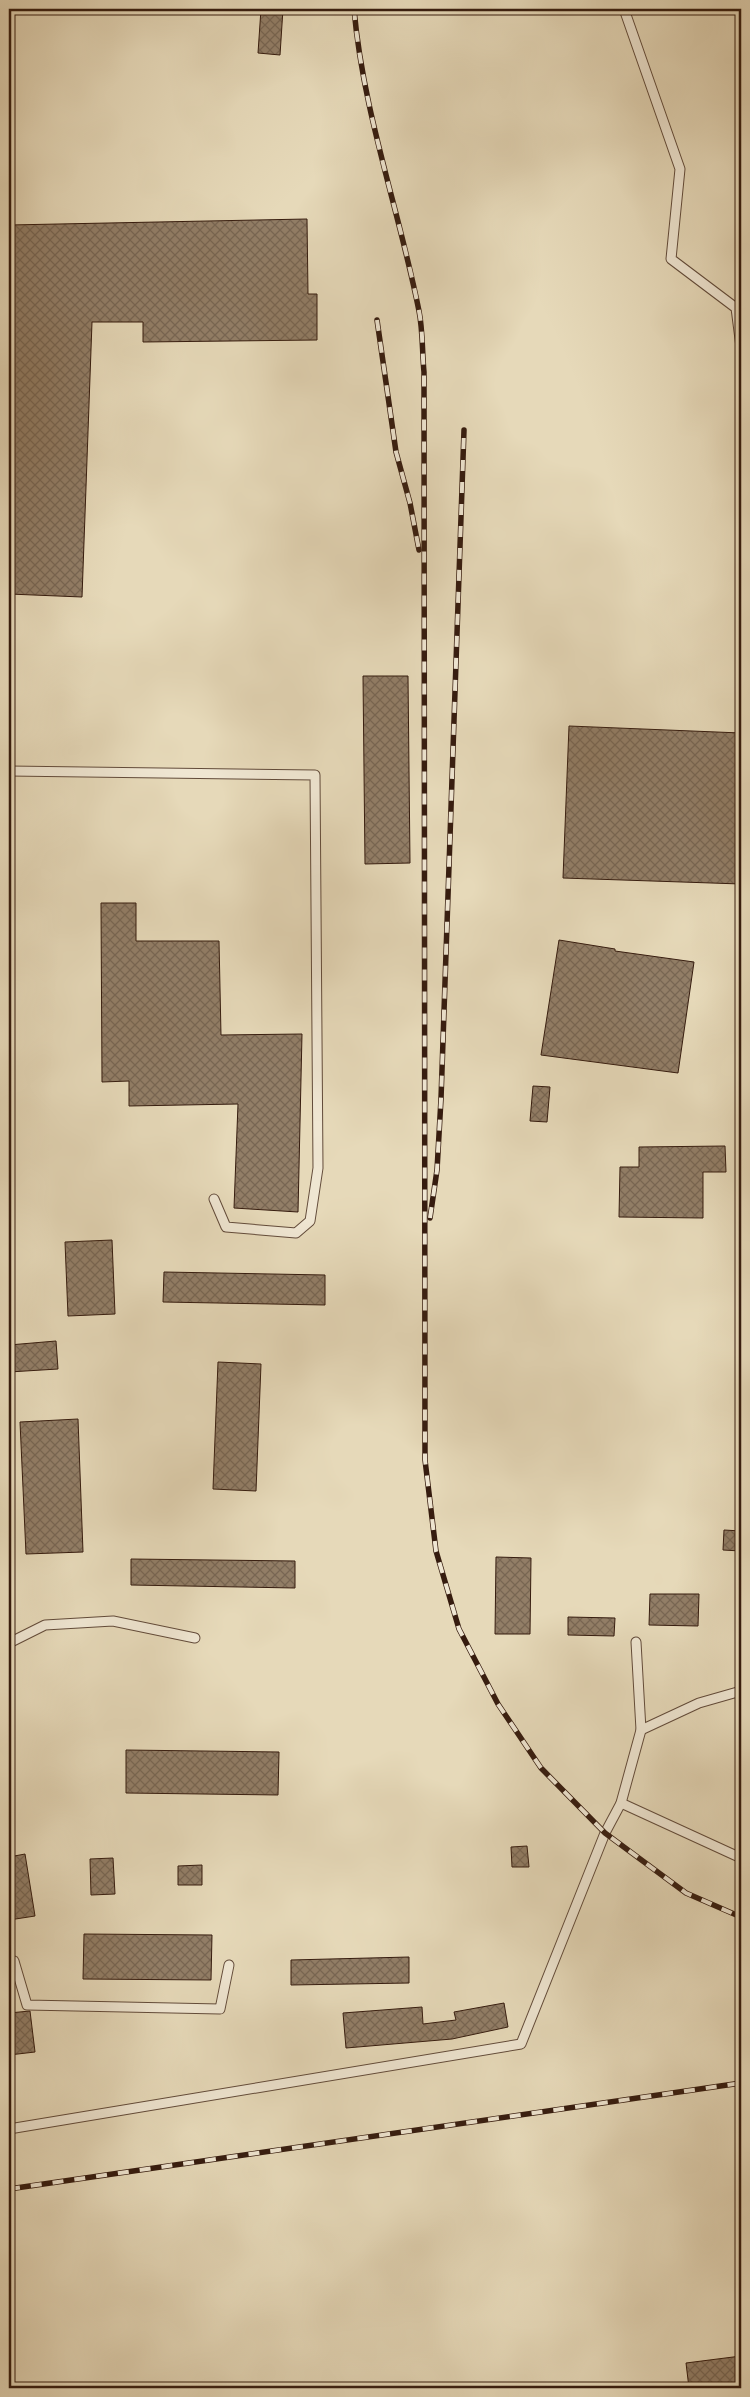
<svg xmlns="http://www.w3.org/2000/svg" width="750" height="2397" font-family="'EB Garamond',serif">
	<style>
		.building { fill: url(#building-cross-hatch); stroke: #361c0f }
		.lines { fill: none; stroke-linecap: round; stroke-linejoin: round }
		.service-casing { stroke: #624b3a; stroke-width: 11 }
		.service { stroke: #efe6d2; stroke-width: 9 }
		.rail-casing { stroke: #361c0f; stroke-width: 5.5 }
		.rail { stroke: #efe6d2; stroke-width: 4; stroke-dasharray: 11; stroke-linecap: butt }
	</style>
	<defs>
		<pattern id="building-cross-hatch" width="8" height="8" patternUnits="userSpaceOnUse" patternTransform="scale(1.25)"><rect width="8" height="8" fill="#927e67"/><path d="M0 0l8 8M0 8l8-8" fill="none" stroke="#786653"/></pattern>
	</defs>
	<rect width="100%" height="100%" fill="#e6d9b9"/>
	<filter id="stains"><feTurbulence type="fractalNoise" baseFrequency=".004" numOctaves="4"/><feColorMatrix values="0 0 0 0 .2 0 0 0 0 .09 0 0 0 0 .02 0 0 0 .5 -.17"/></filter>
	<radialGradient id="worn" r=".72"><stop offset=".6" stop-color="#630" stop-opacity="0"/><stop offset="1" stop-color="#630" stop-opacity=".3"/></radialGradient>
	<!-- building -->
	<g class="building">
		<polygon points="261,9 283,9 280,55 258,53"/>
		<polygon points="307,219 308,294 317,294 317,340 143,342 143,322 92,322 82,597 9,594 9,225"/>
		<polygon points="363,676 408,676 410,863 365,864"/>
		<polygon points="569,726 741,733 741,884 563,878"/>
		<polygon points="101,903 136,903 136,941 219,941 221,1035 302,1034 298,1212 234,1208 238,1104 129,1106 129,1081 102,1082"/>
		<polygon points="559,940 615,949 615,951 694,962 678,1073 541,1055"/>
		<polygon points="533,1086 550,1087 547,1122 530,1121"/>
		<polygon points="725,1146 726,1172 703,1172 703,1218 619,1217 620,1167 639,1167 639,1147"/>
		<polygon points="112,1240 115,1314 68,1316 65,1242"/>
		<polygon points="164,1272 325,1275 325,1305 163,1302"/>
		<polygon points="56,1341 58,1369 9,1372 9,1345"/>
		<polygon points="218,1362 261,1364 256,1491 213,1489"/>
		<polygon points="78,1419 83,1552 26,1554 20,1422"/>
		<polygon points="724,1530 741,1531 741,1551 723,1550"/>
		<polygon points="496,1557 531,1558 530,1634 495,1634"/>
		<polygon points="131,1559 295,1561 295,1588 131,1585"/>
		<polygon points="650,1594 699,1594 698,1626 649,1625"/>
		<polygon points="568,1617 615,1618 614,1636 568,1635"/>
		<polygon points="126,1750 279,1752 278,1795 126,1793"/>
		<polygon points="527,1846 529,1867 512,1867 511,1847"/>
		<polygon points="25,1854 35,1916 9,1920 9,1857"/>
		<polygon points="113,1858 115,1894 91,1895 90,1859"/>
		<polygon points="202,1865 202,1885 178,1885 178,1866"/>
		<polygon points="84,1934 212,1935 211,1980 83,1979"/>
		<polygon points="409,1957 409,1983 291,1985 291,1960"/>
		<polygon points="504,2003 508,2027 452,2039 346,2048 343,2013 422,2007 423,2024 456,2020 454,2012"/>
		<polygon points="30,2011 35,2052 9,2055 9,2013"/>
		<polygon points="741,2356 741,2388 689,2388 686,2363"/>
	</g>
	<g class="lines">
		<!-- service casing -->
		<g class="service-casing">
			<g id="service">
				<polyline points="624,9 680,169 671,259 736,308 741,347"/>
				<polyline points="9,771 315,775 318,1168 310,1221 296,1233 226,1227 214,1199"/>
				<polyline points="9,1643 45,1625 113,1621 195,1638"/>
				<polyline points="641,1730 699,1703 741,1691"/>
				<polyline points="621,1803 741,1858"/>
				<polyline points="9,1960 14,1961 27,2005 220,2009 229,1965"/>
				<polyline points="9,2129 521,2044 605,1833 621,1803 641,1730 636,1642"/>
			</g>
		</g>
		<!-- service -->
		<use href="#service" class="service"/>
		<!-- rail casing -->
		<g class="rail-casing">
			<g id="rail">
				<path d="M 354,9 C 363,112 399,210 419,311 C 423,331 422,352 424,372 L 425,1460 L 436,1551 L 459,1629 L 498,1704 L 541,1768 L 605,1833 L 686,1893 L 741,1917"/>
				<polyline points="377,320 396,452 410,503 419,550"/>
				<polyline points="430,1218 437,1170 441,1099 464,430"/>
				<polyline points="9,2189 741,2083"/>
			</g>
		</g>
		<!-- rail -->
		<use href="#rail" class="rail"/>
	</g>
	<!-- margin -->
	<rect width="750" height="2397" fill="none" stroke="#e6d9b9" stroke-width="30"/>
	<rect x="10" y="10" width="730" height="2377" fill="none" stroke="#361c0f" stroke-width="2.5"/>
	<rect x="15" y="15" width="720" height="2367" fill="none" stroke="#361c0f"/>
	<rect width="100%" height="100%" filter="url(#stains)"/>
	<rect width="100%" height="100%" fill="url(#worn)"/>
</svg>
